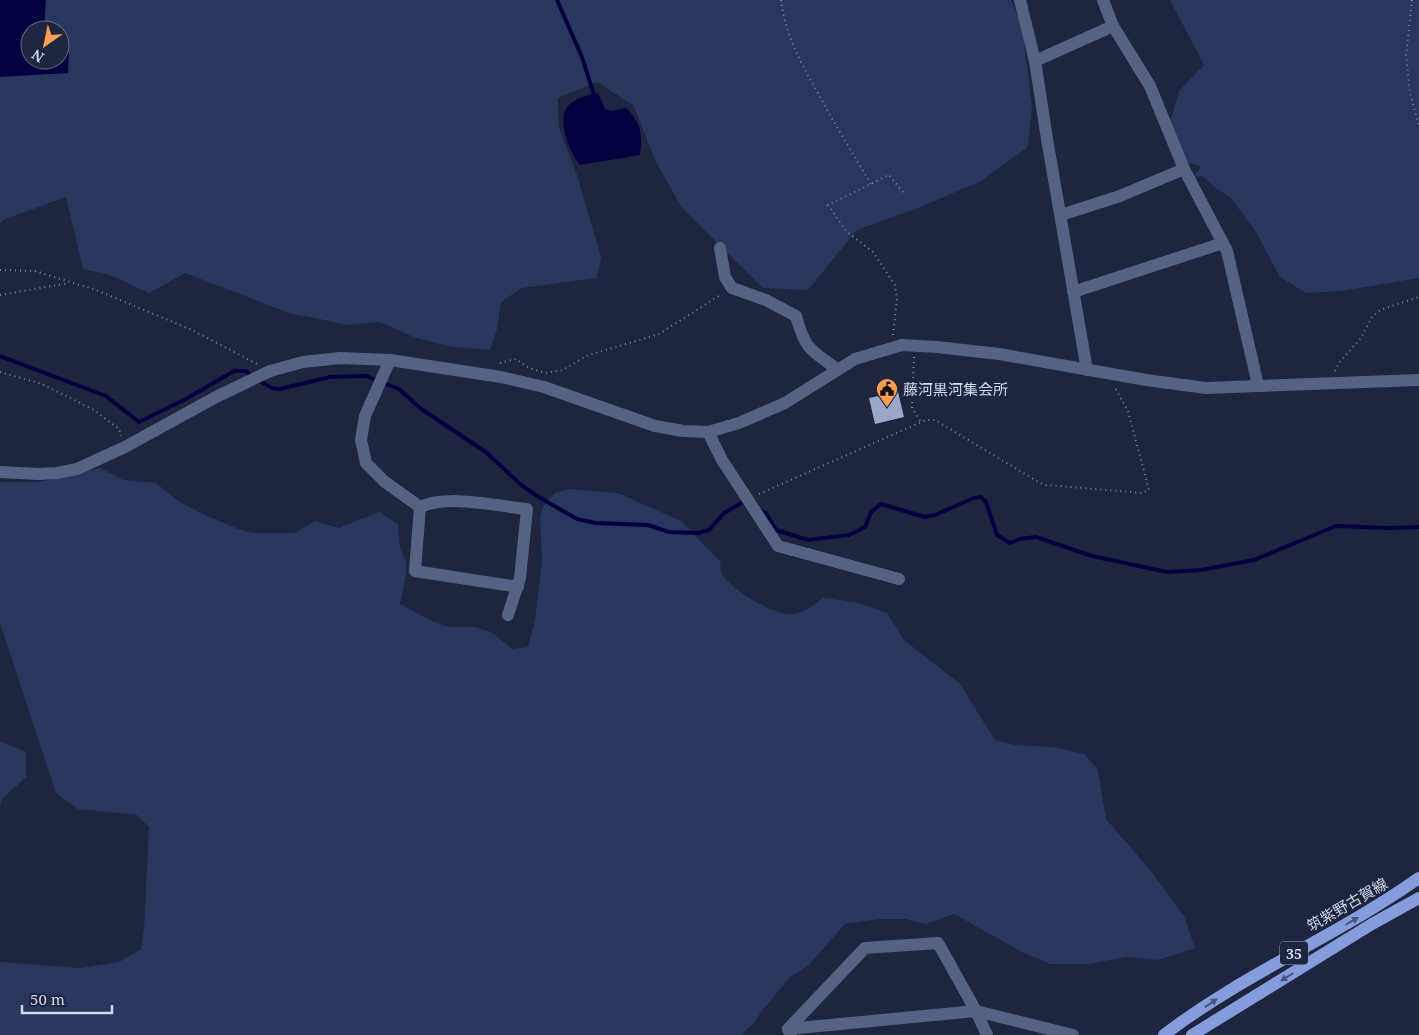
<svg xmlns="http://www.w3.org/2000/svg" width="1419" height="1035" font-family="'Noto Serif','Noto Sans JP',serif">
	<style>
		.green { fill: #29365d; fill-rule: evenodd }
		.water { fill: #040040 }
		.lines { fill: none; stroke-linecap: round; stroke-linejoin: round }
		.stream { stroke: #040040; stroke-width: 4 }
		.building { fill: #9aa7c7 }
		.path { stroke: #7f869b; stroke-width: 2; stroke-dasharray: 1 4; stroke-linecap: butt }
		.minor { stroke: #566281; stroke-width: 12 }
		.major { stroke: #859cdd; stroke-width: 12 }
		.oneway { fill: #47557e }
		.labels { text-anchor: middle; dominant-baseline: central; stroke-width: 5; stroke-linejoin: round; paint-order: stroke }
		.shield { fill: #1d253f; stroke: #9ca3b7; stroke-width: 1 }
		.shield-label { font-size: 14px; font-weight: bold; fill: #d2d9ea }
		.poi-label { font-size: 15px; fill: #d2d9ea; stroke: #1d253f; text-anchor: start }
		.street-label { font-size: 15px; fill: #d2d9ea; stroke: #1d253f }
	</style>
	<rect width="100%" height="100%" fill="#1d253f"/>
	<!-- green -->
	<g class="green">
		<path d="M 0,0 L 1011,0 L 1022,26 L 1032,106 L 1028,147 L 979,182 L 918,208 L 857,230 L 808,290 L 763,288 L 682,208 L 656,162 L 633,105 L 597,82 L 558,98 L 559,128 L 577,175 L 601,257 L 597,278 L 522,288 L 501,302 L 497,329 L 490,350 L 453,347 L 416,338 L 380,322 L 349,325 L 289,313 L 185,273 L 149,293 L 110,275 L 83,269 L 66,197 L 3,220 L 0,224 ZM 30,30 L 60,30 L 60,60 L 30,60 Z"/>
		<polygon points="1170,0 1419,0 1419,278 1342,291 1306,293 1280,277 1256,232 1231,198 1214,187 1203,176 1194,177 1201,166 1186,163 1170,122 1179,91 1204,65"/>
		<path d="M 100,468 L 123,480 L 156,483 L 178,501 L 205,515 L 238,529 L 252,533 L 294,533 L 315,521 L 339,528 L 379,512 L 398,524 L 400,548 L 406,561 L 406,575 L 400,604 L 430,620 L 448,627 L 477,627 L 494,634 L 512,649 L 528,647 L 535,621 L 542,561 L 540,519 L 542,509 L 547,501 L 555,493 L 569,489 L 618,493 L 681,521 L 720,561 C 721,564 720,569 721,572 C 728,588 772,614 789,614 C 802,615 813,606 823,598 L 856,602 L 887,613 L 904,640 L 960,684 L 995,740 L 1015,745 L 1053,747 L 1084,754 L 1098,770 L 1106,819 L 1151,871 L 1184,916 L 1195,948 L 1158,960 L 1126,957 L 1089,964 L 1050,964 L 1022,952 L 954,914 L 926,924 L 906,919 L 879,919 L 845,924 L 809,965 L 790,977 L 761,1012 L 754,1023 L 741,1035 L 0,1035 L 0,962 L 80,968 L 119,962 L 141,949 L 144,929 L 149,827 L 137,815 L 78,809 L 56,793 L 0,623 L 0,482 L 39,482 Z"/>
		<polygon points="0,741 26,752 26,777 3,798 0,805"/>
	</g>
	<!-- water -->
	<g class="water">
		<polygon points="0,0 46,0 44,30 30,30 30,60 60,60 60,44 69,50 68,73 0,77"/>
		<path d="M 598,93 L 605,109 L 612,111 L 626,108 C 641,122 643,135 640,155 L 580,165 C 573,157 571,151 567,141 C 557,109 567,99 598,93 Z"/>
	</g>
	<g class="lines">
		<!-- stream -->
		<g class="stream">
			<polyline points="557,0 582,57 595,98"/>
			<polyline points="0,356 106,396 139,422 186,399 234,371 246,371 252,376"/>
			<polyline points="258,380 272,388 280,389 330,377 366,376 399,389 420,408 487,453 520,484 537,496 577,519 596,523 648,525 669,532 698,533 709,530 724,513 743,502 747,504"/>
			<polyline points="760,510 766,513 776,530 808,540 849,535 865,527 871,512 881,504 925,517 935,515 974,498 981,497 986,502 997,535 1010,543 1020,539 1036,537 1092,556 1167,572 1201,570 1254,560 1336,526 1390,528 1419,527"/>
		</g>
	</g>
	<!-- building -->
	<polygon class="building" points="898,392 904,417 875,424 869,398"/>
	<g class="lines">
		<!-- path -->
		<g class="path">
			<path d="M 781,0 C 785,35 802,65 819,95 C 835,125 853,154 871,184"/>
			<polyline points="1412,0 1406,55 1410,93 1419,126"/>
			<polyline points="0,270 35,271 96,290 192,330 257,364"/>
			<polyline points="0,295 69,283"/>
			<polyline points="893,335 897,299 895,285 873,252 846,231 828,205 889,175 903,192"/>
			<polyline points="914,357 912,408 921,422"/>
			<polyline points="500,363 516,359 529,368 545,373 563,370 586,356 659,334 722,294"/>
			<polyline points="1335,371 1339,363 1361,338 1372,317 1380,310 1419,297"/>
			<polyline points="0,372 42,384 94,410 119,429 121,436"/>
			<polyline points="759,494 926,420 935,420 1040,483 1046,485 1142,493 1149,490 1128,411 1115,388"/>
		</g>
		<!-- minor -->
		<g class="minor">
			<polyline points="1020,0 1035,61 1047,139 1087,370"/>
			<polyline points="1103,0 1113,26 1150,86 1184,169 1227,251 1258,385"/>
			<polyline points="1035,61 1113,26"/>
			<polyline points="1061,215 1120,196 1184,169"/>
			<path d="M 720,248 L 725,277 L 732,288 L 766,300 L 796,316 C 805,349 810,350 837,369"/>
			<polyline points="1073,292 1223,243"/>
			<path d="M 390,360 L 365,416 L 361,440 L 366,463 L 385,482 L 420,507 C 449,494 496,506 527,509 L 520,578 L 508,615"/>
			<polyline points="708,432 722,460 778,546 899,579"/>
			<polyline points="0,472 38,474 57,473 77,469 125,447 216,397 270,371 303,362 340,358 390,360 501,377 544,387 655,426 683,431 708,432 739,423 785,403 855,359 902,345 937,347 999,354 1146,380 1206,388 1419,380"/>
			<polyline points="420,507 415,571 518,587"/>
			<polyline points="788,1029 976,1011 1073,1035"/>
			<polyline points="791,1035 788,1029 865,948 938,943 976,1011 987,1035"/>
		</g>
		<!-- major -->
		<g class="major">
			<path d="M 1164,1035 C 1243,974 1337,936 1419,878"/>
			<polyline points="1192,1035 1372,924 1419,898"/>
		</g>
	</g>
	<!-- one-way arrows -->
	<defs><path id="oneway-solid" d="M-6-.8H1V-3.2L6.5 0L1 3.2V.8H-6Z" transform="scale(1.25)"/></defs>
	<g class="oneway">
		<use href="#oneway-solid" transform="translate(1352 921) rotate(-30)"/>
		<use href="#oneway-solid" transform="translate(1287 977) rotate(149)"/>
		<use href="#oneway-solid" transform="translate(1211 1003) rotate(-34)"/>
	</g>
	<!-- icons -->
	<defs>
		<g id="civic-pin" transform="scale(1.125)"><path d="M0 17L-7.5 6A9.5 9.5 0 1 1 7.5 6Z" fill="#fb9e50" stroke="#1d253f"/><path d="M-.6-6.5H3V-4.5H.6V-3L4-1V1h2V6H-6V1h2V-1L-.6-3ZM-1.2 2.5V6h2.4V2.5Z" fill="#111"/></g>
	</defs>
	<g fill-rule="evenodd">
		<use href="#civic-pin" x="887" y="389"/>
	</g>
	<g class="labels">
		<!-- shield labels -->
		<rect class="shield" x="1280" y="941.5" width="28" height="23" rx="4"/>
		<g class="shield-label">
			<text x="1294" y="953">35</text>
		</g>
		<!-- poi labels -->
		<g class="poi-label">
			<text x="903" y="389">藤河黒河集会所</text>
		</g>
		<!-- street labels -->
		<g class="street-label">
			<text transform="translate(1347 904) rotate(-30)">筑紫野古賀線</text>
		</g>
	</g>
	<!-- north arrow -->
	<g transform="translate(45 45) rotate(213)"><circle r="24" fill="#1d253f" stroke="#656d83"/>
	<path d="M0-4L9 19L0 12L-9 19Z" fill="#fb9e50"/>
	<text y="-8" font-size="14" font-weight="bold" text-anchor="middle" fill="#d2d9ea">N</text>
	</g>
	<!-- scale -->
	<path d="M22 1005v8h90v-8" fill="none" stroke="#d2d9ea" stroke-width="2.5"/>
	<text x="30" y="1005" font-size="15" fill="#d2d9ea" stroke="#1d253f" stroke-width="4" paint-order="stroke">50 m</text>
</svg>
